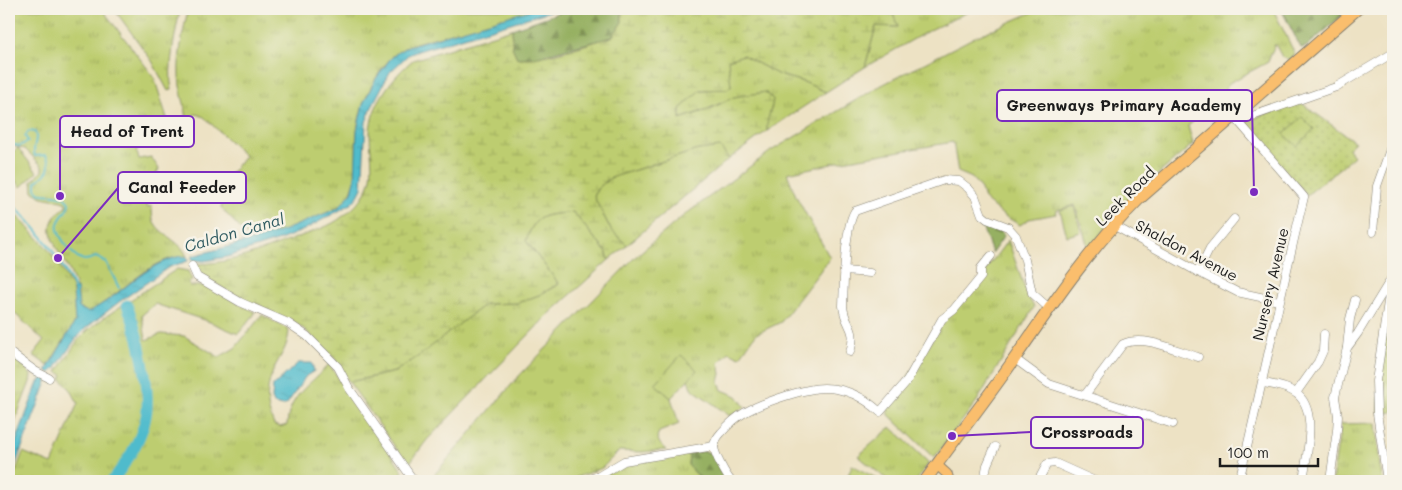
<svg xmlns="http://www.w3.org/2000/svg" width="1402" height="490" font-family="Mali,sans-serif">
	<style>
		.grass { fill: url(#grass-tufts); stroke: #6c7446 }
		.forest { fill: url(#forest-firs); stroke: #59663f }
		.wetland { fill: url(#wetland-marsh); stroke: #6c7446 }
		.park { fill: url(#park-dots); stroke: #6c7446 }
		.pitch { fill: #bdcd70; stroke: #6c7446 }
		.water { fill: url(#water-ripples); stroke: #366c74 }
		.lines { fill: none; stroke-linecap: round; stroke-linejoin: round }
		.stream { stroke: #50bbcc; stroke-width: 2 }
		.river { stroke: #50bbcc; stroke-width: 11 }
		.minor-casing { stroke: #847f70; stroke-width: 9 }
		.major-casing { stroke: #847f70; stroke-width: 11 }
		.highway-casing { stroke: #847f70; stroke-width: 13 }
		.minor { stroke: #fff; stroke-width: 8 }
		.major { stroke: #fabe6d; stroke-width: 9 }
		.highway { stroke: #fabe6d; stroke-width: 11 }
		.labels { text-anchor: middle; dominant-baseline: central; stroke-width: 5; stroke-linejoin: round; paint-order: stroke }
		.street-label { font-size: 15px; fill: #1c1c1c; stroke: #f7f3e8 }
		.water-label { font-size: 16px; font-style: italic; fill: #315c62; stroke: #f7f3e8 }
		.leader { fill: none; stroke: #7b2cbf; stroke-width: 2 }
		.callout-dot { fill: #7b2cbf; stroke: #f7f3e8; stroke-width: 2 }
		.callout { fill: #f7f3e8; stroke: #7b2cbf; stroke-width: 2 }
		.callout-label { font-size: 16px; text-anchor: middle; font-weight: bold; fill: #1c1c1c }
	</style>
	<defs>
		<pattern id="grass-tufts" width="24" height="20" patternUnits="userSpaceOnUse" patternTransform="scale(1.25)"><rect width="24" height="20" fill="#bdcd70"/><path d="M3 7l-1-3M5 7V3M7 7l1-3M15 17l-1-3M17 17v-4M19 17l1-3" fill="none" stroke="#a2af60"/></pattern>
		<pattern id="forest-firs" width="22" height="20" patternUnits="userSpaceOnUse" patternTransform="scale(1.25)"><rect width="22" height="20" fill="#96b062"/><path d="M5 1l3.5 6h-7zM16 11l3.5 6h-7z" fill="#7a8e50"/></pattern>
		<pattern id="wetland-marsh" width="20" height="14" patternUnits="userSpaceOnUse" patternTransform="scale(1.25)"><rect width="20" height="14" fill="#bdcd70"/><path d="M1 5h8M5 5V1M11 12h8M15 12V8" fill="none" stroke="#a2af60"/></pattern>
		<pattern id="park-dots" width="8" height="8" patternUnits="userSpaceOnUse" patternTransform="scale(1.25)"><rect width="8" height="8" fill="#bdcd70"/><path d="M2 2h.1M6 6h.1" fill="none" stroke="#a2af60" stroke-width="1.8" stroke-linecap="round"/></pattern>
		<pattern id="water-ripples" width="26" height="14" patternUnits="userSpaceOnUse" patternTransform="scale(1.25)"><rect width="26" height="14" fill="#50bbcc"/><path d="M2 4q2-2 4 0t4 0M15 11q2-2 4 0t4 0" fill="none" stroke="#45a0af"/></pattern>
	</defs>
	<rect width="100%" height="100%" fill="#f7f3e8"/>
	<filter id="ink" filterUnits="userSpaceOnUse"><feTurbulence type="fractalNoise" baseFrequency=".02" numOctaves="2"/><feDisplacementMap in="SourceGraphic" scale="10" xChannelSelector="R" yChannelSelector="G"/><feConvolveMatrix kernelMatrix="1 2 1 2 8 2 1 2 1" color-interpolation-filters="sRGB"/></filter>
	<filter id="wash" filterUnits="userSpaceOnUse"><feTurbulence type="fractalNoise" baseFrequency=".0096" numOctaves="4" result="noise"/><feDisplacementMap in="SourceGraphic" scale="20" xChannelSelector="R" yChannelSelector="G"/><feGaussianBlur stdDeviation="1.12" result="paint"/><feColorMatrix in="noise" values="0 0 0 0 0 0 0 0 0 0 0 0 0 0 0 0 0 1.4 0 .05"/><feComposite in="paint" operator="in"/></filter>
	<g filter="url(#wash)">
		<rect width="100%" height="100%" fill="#ede2c4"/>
		<!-- grass -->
		<g class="grass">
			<path d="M 9,9 L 102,9 L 154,77 L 171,131 L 136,150 L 139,159 L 151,157 L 159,169 C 151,182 146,192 147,207 L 152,206 C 152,211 152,217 154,222 C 162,237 182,241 187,257 C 154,253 118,298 88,312 L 79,308 C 78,296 76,285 71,274 C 65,259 44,237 53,220 C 55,215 62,210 66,206 L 66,203 C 54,197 43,201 33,191 L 32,181 L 42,171 L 42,166 L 25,149 L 9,145 Z"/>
			<path d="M 114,9 L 180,9 C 176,31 167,69 172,90 L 168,91 L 152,61 Z"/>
			<path d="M 188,9 L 533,9 C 503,20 472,27 441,36 C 427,40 410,43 398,52 C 378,66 359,107 357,131 C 354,160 364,194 333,210 L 285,230 L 252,241 L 221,208 L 226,194 L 219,187 L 245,156 L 204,117 L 196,114 L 187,120 C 186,108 182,98 180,86 C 176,61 183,33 188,9 Z"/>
			<polygon points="891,9 974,9 928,31 865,67 876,26 898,27"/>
			<polygon points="1040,9 1273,9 1295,54 1290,60 1282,57 1275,44 1268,62 1229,83 1220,97 1188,126 1193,144 1133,196 1115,215 1089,250 1075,205 1057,210 1056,214 1029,219 1020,225 1003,215 984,199 981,189 972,178 958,172 953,142 831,163 831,164 787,173 796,196 830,258 781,322 756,334 740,357 729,352 719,363 721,374 719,382 722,390 737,396 745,407 730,416 691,388 688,379 696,370 655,383 671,398 679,424 659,432 657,437 660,444 666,450 642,452 619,451 602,468 566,481 429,481 519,376 635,257 682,217 771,151 878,87 975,37"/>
			<polygon points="743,55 779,75 804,82 826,92 767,131 766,121 772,107 734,97 710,108 680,119 680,109 700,90 727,89 731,86 727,60"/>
			<polygon points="720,147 729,159 627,245 611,230 594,197 597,189 610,178 698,150"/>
			<polygon points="9,207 47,248 59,265 73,289 75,322 48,366 33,355 44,341 9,308"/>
			<path d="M 573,212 L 607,253 L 609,260 L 547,316 L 427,440 L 408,465 L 349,382 L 395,372 L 485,304 L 517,303 L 539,295 L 559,284 L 526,241 C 536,211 546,216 573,212 Z"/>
			<polygon points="1008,240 1027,295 1034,307 977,401 934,458 889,415 887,409 944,321 983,279 987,268"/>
			<path d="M 177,269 L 188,271 L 192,280 L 189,281 L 190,286 L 208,286 L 255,312 L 254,315 L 238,334 L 210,322 L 155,304 L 142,315 L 146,340 L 161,334 L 184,336 L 219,357 L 235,348 L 262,315 L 284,327 L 289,331 C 287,351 280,354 273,371 C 265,391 266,406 274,425 L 280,427 L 287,425 C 289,394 311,385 329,364 L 403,471 L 397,481 L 12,481 L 23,452 L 52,464 L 78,403 L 71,390 L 61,379 L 63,375 L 57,372 L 78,340 L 87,331 L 105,317 Z"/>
			<polygon points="1387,327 1393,327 1393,412 1379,414 1379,377"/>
			<polygon points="9,353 26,368 31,375 30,382 9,436"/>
			<polygon points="1376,423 1380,467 1383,481 1332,481 1341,424"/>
			<polygon points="891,427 929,463 916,481 889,481 858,456"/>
			<polygon points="689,454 688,465 703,481 594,481 619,468 638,461"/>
			<polygon points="852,465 881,481 846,481"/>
		</g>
		<!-- forest -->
		<g class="forest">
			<polygon points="569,9 622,9 622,22 612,37 531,58 517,58 512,47 512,29"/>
			<polygon points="1281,9 1350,9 1306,47 1301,48"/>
			<path d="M 981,224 C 989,227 1001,228 1004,236 L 992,253 Z"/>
			<polygon points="705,451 712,454 725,481 703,481 688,465 689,454"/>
		</g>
		<!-- wetland -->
		<path class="wetland" d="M 622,9 L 891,9 L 898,27 L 876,26 L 865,67 L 826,92 L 804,82 L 779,75 L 743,55 L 728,60 L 731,86 L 727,89 L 700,90 L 680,109 L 680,119 L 710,109 L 734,97 L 765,92 L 773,99 C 772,111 766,118 767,131 L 729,159 L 720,147 L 698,150 L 610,178 L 597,189 L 594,197 L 611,230 L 627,245 L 609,260 L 607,253 L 573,212 C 546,216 536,211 526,241 L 559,284 L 539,295 L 517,303 L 485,304 L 419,356 L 394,372 L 349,382 L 335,359 L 304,329 L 294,322 L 256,307 L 231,293 L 200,274 L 195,264 C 232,264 267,249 301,236 C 314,231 331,226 342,217 C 355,208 365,197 370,182 C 374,169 370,147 370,133 C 370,106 393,76 413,60 L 512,29 L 512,47 L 517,58 C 549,59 581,45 612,37 L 622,22 Z"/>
		<!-- park -->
		<polygon class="park" points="1300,102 1355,142 1348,149 1354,156 1307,195 1243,122"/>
		<!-- pitch -->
		<g class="pitch">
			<polygon points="1302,117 1314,129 1297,146 1284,134"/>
			<polygon points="18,148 37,172 21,187 9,172 9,155"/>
			<polygon points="1074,206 1081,232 1067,236 1060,210"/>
			<polygon points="681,355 697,370 671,398 655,384"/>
		</g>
		<!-- water -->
		<g class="water">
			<polygon points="533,9 557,9 418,51 408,55 390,72 373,104 366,122 362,188 358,196 351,204 304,230 280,240 227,257 204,261 192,260 192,256 261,238 285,230 338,208 352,192 355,180 357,130 363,104 375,80 390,59 398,52 408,46"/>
			<path d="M 181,256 L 187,257 L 188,261 L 169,267 L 119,302 L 85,329 L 75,340 L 55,369 L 50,373 L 46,371 L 75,322 L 73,289 L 77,288 L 79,308 L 88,312 C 121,296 145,263 181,256 Z"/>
			<polygon points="298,363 312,363 314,371 306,376 287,404 283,406 274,404 272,398 273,386"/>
			<polygon points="44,376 47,378 47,382 9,481 9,460 37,385"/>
		</g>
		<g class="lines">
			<!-- stream -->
			<g class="stream">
				<path d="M 9,115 L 11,116 C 13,123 13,127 9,133"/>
				<path d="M 9,141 L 10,144 L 20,146 L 28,141 L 25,136 L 29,131 L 35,132 C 39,140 31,147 35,156 L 46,155 C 53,168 47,174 36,182 L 36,188 L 38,193 C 48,196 63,192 69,203 C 68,212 60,216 58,224 C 55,234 72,255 81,259 C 86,262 92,258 96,257 L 106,262 L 119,288"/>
				<path d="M 9,201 C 35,226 60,256 74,289"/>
			</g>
			<!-- river -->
			<path class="river" d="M 112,481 C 126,463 139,444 145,421 C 153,392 138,333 127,305"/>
		</g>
	</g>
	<g filter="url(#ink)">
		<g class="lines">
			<!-- minor casing -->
			<g class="minor-casing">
				<g id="minor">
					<path d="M 1236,116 L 1238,121 L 1304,197 C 1281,291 1262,387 1239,481"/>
					<polyline points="1238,121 1336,87 1393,53"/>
					<polyline points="1113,225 1198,272 1237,292 1279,301"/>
					<polyline points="1373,232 1377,186 1393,141"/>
					<polyline points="192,266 197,277 240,302 288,323 307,336 338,367 349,388 414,481"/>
					<polyline points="844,271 870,273"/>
					<polyline points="1198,272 1210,248 1234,219"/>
					<polyline points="1347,347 1350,319 1355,300"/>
					<polyline points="9,352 35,371 49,378"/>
					<path d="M 850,352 C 858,326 845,328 843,306 C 844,284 844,228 855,211 L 944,180 L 959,181 L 968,188 L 975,196 L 982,215 L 987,219 L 1008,227 L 1016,236 L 1025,260 L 1032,293 L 1049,308"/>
					<polyline points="1015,359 1049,384 1173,424"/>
					<path d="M 1263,383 C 1274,385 1284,386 1294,392 C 1320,407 1306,456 1303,481"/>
					<polyline points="1296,393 1318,362 1323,351 1324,334"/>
					<path d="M 1085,395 L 1123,344 C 1144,334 1177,351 1198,357"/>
					<polyline points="581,481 599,476 624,461 714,446"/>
					<path d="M 731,481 C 726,475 714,454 714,446 C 714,442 718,436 721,433 C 728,425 735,418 744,413 C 761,403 805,388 824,388 C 846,388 864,397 880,412 L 907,381 L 942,319 L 954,310 L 981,277 L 981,268 L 991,256"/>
					<polyline points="984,481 987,465 995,447"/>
					<polyline points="1038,481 1047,464 1055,463 1095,481"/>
					<polyline points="1330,481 1337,430 1338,416 1335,397 1347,348 1358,333 1391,279"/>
					<polyline points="1387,481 1377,413 1376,381 1393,269"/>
				</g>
			</g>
			<!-- major casing -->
			<g class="major-casing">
				<polyline id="major" points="937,465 947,474 949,481"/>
			</g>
			<!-- highway casing -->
			<g class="highway-casing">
				<path id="highway" d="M 925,481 C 954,440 986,400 1015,358 C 1053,303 1091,247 1139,199 L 1357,9"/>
			</g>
			<!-- minor -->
			<use href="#minor" class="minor"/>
			<!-- major -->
			<use href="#major" class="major"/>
			<!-- highway -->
			<use href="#highway" class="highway"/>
		</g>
	</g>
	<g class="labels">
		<!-- street labels -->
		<g class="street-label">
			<text transform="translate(1125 196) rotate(-45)">Leek Road</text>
			<text transform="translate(1187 250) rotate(28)">Shaldon Avenue</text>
			<text transform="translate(1270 284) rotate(-77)">Nursery Avenue</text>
		</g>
		<!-- water labels -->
		<g class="water-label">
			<text transform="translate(234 232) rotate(-16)">Caldon Canal</text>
		</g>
	</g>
	<!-- callouts -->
	<path class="leader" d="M1254 192L1252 106M60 196L60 132M58 258L118 188M952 436L1031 432"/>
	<g class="callout-dot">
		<circle cx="1254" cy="192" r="5"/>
		<circle cx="60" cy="196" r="5"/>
		<circle cx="58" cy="258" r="5"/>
		<circle cx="952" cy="436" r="5"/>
	</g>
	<g class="callout">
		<rect x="997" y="90" width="255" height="31" rx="5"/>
		<rect x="60" y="116" width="134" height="31" rx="5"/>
		<rect x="118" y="172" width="128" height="31" rx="5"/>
		<rect x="1031" y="417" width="112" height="31" rx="5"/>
	</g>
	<g class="callout-label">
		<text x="1124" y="111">Greenways Primary Academy</text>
		<text x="127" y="137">Head of Trent</text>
		<text x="182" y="193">Canal Feeder</text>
		<text x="1087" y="438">Crossroads</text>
	</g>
	<!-- margin -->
	<rect width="1402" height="490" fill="none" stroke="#f7f3e8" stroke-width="30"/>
	<!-- scale -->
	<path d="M1220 458v8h98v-8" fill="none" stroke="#1c1c1c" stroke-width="2.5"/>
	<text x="1227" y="458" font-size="15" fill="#1c1c1c" stroke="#f7f3e8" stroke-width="4" paint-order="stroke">100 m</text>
</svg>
